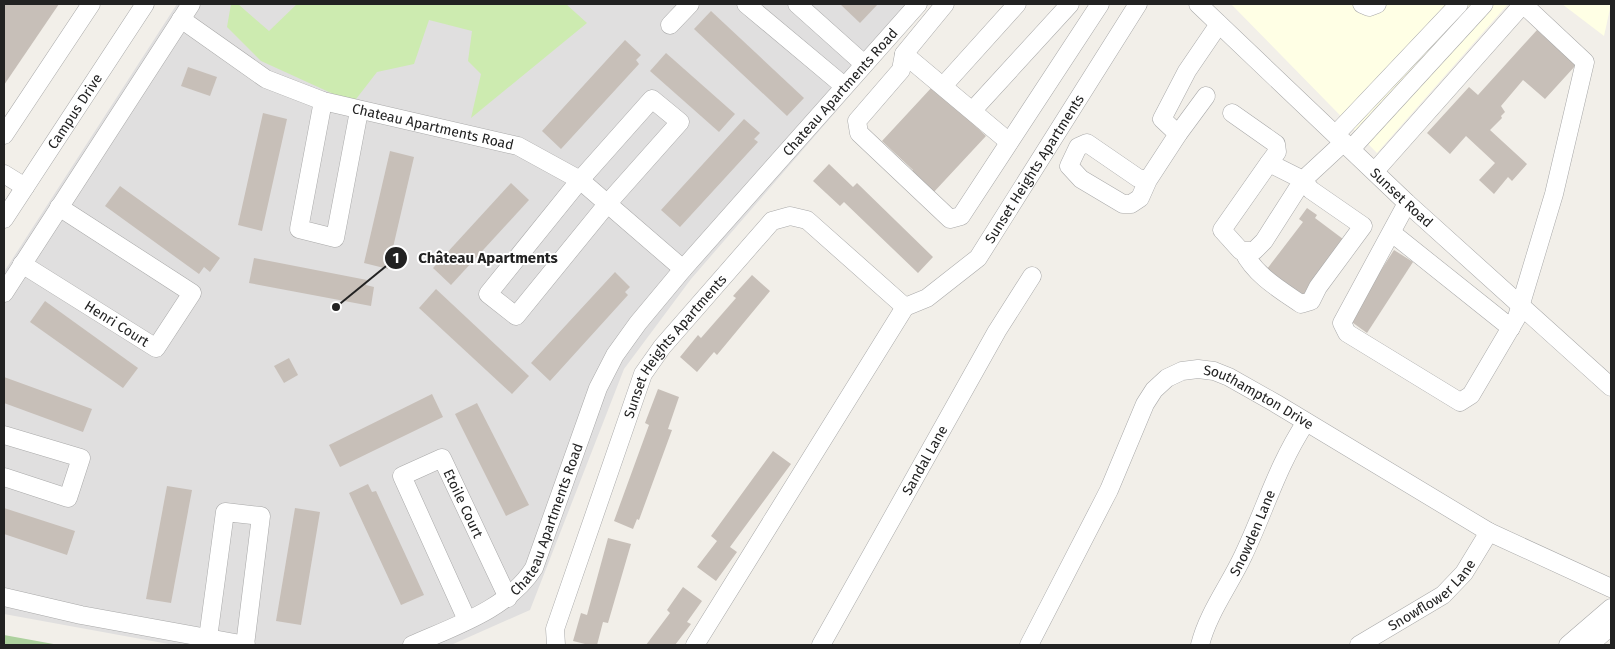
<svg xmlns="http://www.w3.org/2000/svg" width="1615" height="649" font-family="'Fira Sans',sans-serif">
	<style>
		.residential { fill: #e0dfdf }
		.education { fill: #ffffe5 }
		.grass { fill: #cdebb0 }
		.forest { fill: #add19e }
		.building { fill: #c7bfb8 }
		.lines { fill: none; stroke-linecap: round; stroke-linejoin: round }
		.minor-casing { stroke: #a9a9a9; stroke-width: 19 }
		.minor { stroke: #fff; stroke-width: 18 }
		.labels { text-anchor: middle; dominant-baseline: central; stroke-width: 4; stroke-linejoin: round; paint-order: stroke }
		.street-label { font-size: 14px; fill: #222; stroke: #fff }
		.leader { fill: none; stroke: #222; stroke-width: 2 }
		.callout-dot { fill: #222; stroke: #fff; stroke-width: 2 }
		.mark-label { font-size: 15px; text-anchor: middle; font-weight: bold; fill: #fff }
		.callout-label { font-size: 15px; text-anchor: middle; font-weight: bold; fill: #222; stroke: #fff; stroke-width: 4; stroke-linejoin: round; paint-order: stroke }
	</style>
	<rect width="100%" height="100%" fill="#f2efe9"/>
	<!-- residential -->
	<polygon class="residential" points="177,4 929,4 691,279 624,369 530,610 451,645 174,645 4,614 4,272"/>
	<!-- education -->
	<g class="education">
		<polygon points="1231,4 1508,4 1377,153"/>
		<polygon points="1562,4 1611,4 1604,36"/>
	</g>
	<!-- grass -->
	<polygon class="grass" points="231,4 238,4 269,31 297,4 566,4 587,23 471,118 481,74 468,61 472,31 429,20 414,64 377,72 353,103 261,61 227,27"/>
	<!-- forest -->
	<polygon class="forest" points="4,635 59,645 4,645"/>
	<!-- building -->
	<g class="building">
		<polygon points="4,4 59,4 4,85"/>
		<polygon points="840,4 878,4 860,23"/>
		<polygon points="711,11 804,98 787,116 694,29"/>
		<polygon points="1537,30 1576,65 1545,99 1523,80 1501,106 1505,112 1501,116 1502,118 1490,130 1527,164 1512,181 1508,177 1494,194 1479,180 1495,163 1466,136 1450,154 1427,133 1469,87 1478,95"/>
		<polygon points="625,40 641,55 636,60 639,64 561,149 542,131"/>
		<polygon points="666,53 735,114 719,132 650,71"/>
		<polygon points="188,67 217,77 210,96 181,86"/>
		<polygon points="933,86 986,136 932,194 910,174 913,170 882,141"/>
		<polygon points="263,113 287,119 262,231 238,225"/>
		<polygon points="744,119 760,133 754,139 758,142 680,227 661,210"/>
		<polygon points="390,151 414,157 388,269 364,263"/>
		<polygon points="829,164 853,187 857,183 933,257 918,273 844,202 840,206 813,181"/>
		<polygon points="511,183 529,200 451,285 433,268"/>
		<polygon points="120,186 220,258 210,272 204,267 199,274 105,206"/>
		<polygon points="1307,208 1317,215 1315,218 1347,242 1304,298 1267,269 1303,222 1299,219"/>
		<polygon points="1394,250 1413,262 1367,333 1349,320"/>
		<polygon points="254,258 367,280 366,285 374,287 371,306 249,283"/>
		<polygon points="615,272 630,287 625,292 628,295 550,381 531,363"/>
		<polygon points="752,275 770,291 717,355 714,352 697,372 680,357 698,335 701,338 736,298 733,296"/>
		<polygon points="436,289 529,376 512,394 419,308"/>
		<polygon points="45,301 138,368 123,388 30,322"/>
		<polygon points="289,358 298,375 284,383 274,366"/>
		<polygon points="4,377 92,409 83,432 4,403"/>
		<polygon points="658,389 679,397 668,429 672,430 639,520 637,519 633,529 614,521 649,425 645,423"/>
		<polygon points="432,394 443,417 340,467 329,445"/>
		<polygon points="477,403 529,505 506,516 455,414"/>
		<polygon points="773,451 791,464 730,547 737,552 716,581 697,567 717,541 711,536"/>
		<polygon points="368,484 372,492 376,491 424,595 401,605 349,493"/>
		<polygon points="167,486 192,490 171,603 146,599"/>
		<polygon points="4,508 75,531 67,555 4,534"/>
		<polygon points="295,508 320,512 301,625 276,621"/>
		<polygon points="608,538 631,544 608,623 603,622 597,645 589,645 573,641 581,613 587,615"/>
		<polygon points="683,587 702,601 687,622 691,624 675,645 646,645 670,613 667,610"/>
	</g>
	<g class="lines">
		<!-- minor casing -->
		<g class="minor-casing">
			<g id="minor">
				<polyline points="746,4 844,86"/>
				<polyline points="797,4 864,64"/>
				<polyline points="945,4 904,54 901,70 857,121 859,133 950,219 961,216 1100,4"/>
				<path id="s1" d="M 1198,4 L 1407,203 L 1611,387"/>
				<polyline points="1362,4 1369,7 1377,4"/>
				<path id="s2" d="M 181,19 L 266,79 L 323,101 L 518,146 L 580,180 L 683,269"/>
				<polyline points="670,25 690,4"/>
				<polyline points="904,54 1009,142"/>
				<polyline points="944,85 1017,4"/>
				<polygon points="652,99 680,122 608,203 516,316 488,294 580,180"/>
				<polyline points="323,101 299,229 335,238 359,111"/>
				<polyline points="973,110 1070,4"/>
				<polyline points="1232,113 1276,144 1277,152 1269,163"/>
				<polyline points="1178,134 1206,96"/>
				<polyline points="1336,134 1459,4"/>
				<polyline points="4,135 91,4"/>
				<polyline points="1351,149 1484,4"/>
				<polyline points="1375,171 1523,4 1585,62 1554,194 1517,317 1471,395 1460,402 1347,333 1342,323 1407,203"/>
				<polyline points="4,174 25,187"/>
				<polyline points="1148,180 1138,178 1087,143 1078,147 1069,166 1081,179 1123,204 1131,204 1140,198 1148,180 1178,134 1162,119 1187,71 1219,24"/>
				<path id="s3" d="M 4,219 L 145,4"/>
				<polyline points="1392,233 1511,328"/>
				<path d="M 1243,251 C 1255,275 1279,289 1301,304 L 1311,301 L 1318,287 L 1363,226 L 1311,190 L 1303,180 L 1264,241 L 1254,251 L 1241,251 L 1222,230 L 1269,163 L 1303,180 L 1344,142"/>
				<path id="s4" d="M 22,264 L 156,348 L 192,293 L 59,207"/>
				<polyline points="4,293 191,4"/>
				<polyline points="4,435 81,458 68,498 4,477"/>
				<polyline points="4,597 81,615 246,645"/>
				<path id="s5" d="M 467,620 L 402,476 L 442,458 L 508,598"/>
				<polyline points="208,638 225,512 261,516 245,645"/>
				<path id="s6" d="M 412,645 C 455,626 508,609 534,568 L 598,388 L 615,355 L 638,323 L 683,269 L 918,4"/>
				<path id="s7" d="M 556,645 L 555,629 L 643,374 L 662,347 L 772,221 L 790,216 L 807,220 L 905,307"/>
				<path id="s8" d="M 695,645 L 905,307 L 927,298 L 978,258 L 1138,4"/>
				<path id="s9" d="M 821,645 L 997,331 L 1032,276"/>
				<path id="s10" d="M 1029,645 L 1109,490 L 1145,404 L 1154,390 L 1167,378 L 1182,371 L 1198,369 L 1214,371 L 1229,377 L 1275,403 L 1489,532 L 1611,588"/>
				<path id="s11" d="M 1200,645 C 1208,613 1229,586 1243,556 C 1265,510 1277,466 1306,422"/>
				<path id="s12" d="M 1359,645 L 1443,595 L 1464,573 L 1489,532"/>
				<polyline points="1568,645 1611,608"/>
				<polyline points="1589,645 1611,626"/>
			</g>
		</g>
		<!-- minor -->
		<use href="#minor" class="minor"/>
	</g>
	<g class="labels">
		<!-- street labels -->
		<g class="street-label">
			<text stroke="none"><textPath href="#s6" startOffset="721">Chateau Apartments Road</textPath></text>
			<text stroke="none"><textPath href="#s3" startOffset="129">Campus Drive</textPath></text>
			<text stroke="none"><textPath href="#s2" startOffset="278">Chateau Apartments Road</textPath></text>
			<text stroke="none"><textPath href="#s8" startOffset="592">Sunset Heights Apartments</textPath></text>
			<text stroke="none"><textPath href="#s1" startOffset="281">Sunset Road</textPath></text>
			<text stroke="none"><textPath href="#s4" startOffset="112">Henri Court</textPath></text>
			<text stroke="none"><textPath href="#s7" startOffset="326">Sunset Heights Apartments</textPath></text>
			<text stroke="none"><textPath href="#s10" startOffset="402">Southampton Drive</textPath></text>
			<text stroke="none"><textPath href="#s9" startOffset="212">Sandal Lane</textPath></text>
			<text stroke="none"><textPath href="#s5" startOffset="252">Etoile Court</textPath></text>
			<text stroke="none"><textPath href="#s6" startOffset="196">Chateau Apartments Road</textPath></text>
			<text stroke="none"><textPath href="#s11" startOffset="124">Snowden Lane</textPath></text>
			<text stroke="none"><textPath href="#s12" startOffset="89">Snowflower Lane</textPath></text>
		</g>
	</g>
	<!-- callouts -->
	<path class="leader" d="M336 307L396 258"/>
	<g class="callout-dot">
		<circle cx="336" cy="307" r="5"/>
		<circle cx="396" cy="258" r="12"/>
	</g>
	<g class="mark-label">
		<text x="396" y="263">1</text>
	</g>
	<g class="callout-label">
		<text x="488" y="263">Château Apartments</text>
	</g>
	<!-- border -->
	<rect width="1615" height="649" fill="none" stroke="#222222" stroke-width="10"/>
</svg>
